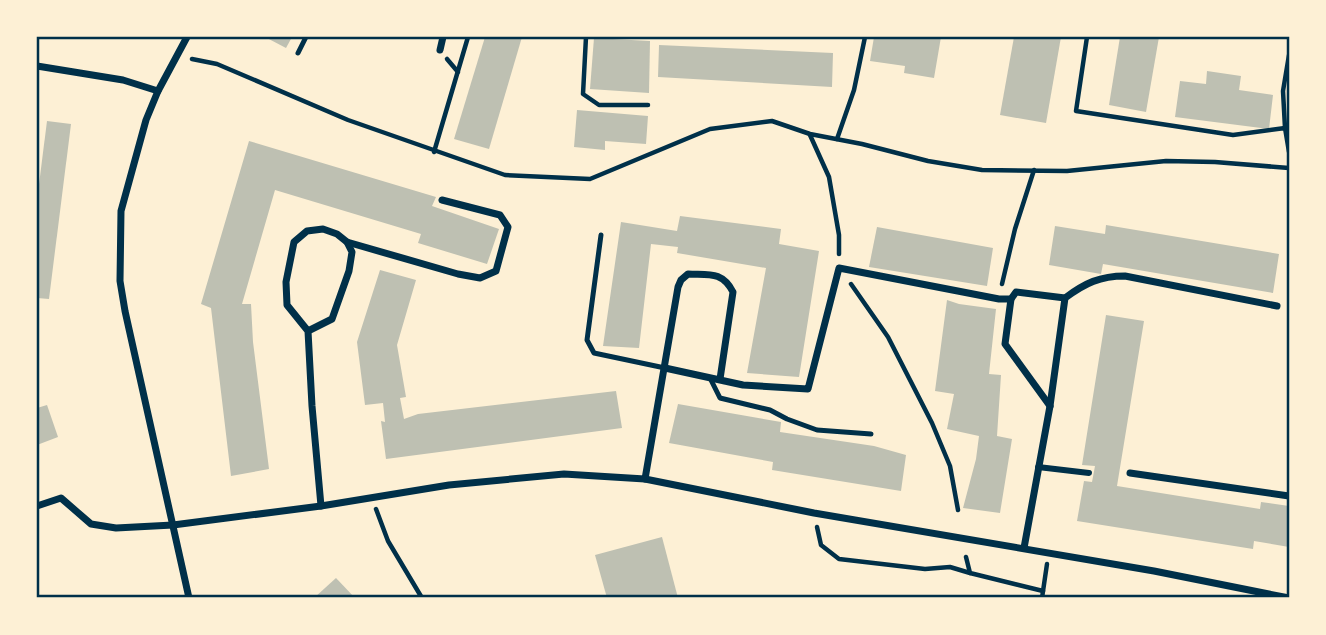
<svg xmlns="http://www.w3.org/2000/svg" width="1326" height="635" font-family="Cabin,sans-serif">
	<style>
		.building { fill: #bec0b2 }
		.lines { fill: none; stroke-linecap: round; stroke-linejoin: round }
		.path { stroke: #003049; stroke-width: 4.5 }
		.service { stroke: #003049; stroke-width: 5 }
		.pedestrian { stroke: #003049; stroke-width: 6 }
		.minor { stroke: #003049; stroke-width: 7 }
		.neatline { fill: none; stroke: #003049; stroke-width: 2.5 }
	</style>
	<rect width="100%" height="100%" fill="#fdf0d5"/>
	<!-- building -->
	<g class="building">
		<polygon points="265,37 292,37 286,48"/>
		<polygon points="485,37 522,37 489,149 454,139"/>
		<polygon points="874,37 941,37 934,78 904,73 905,66 870,61"/>
		<polygon points="1014,37 1061,37 1046,123 1000,115"/>
		<polygon points="1120,37 1159,37 1146,112 1109,105"/>
		<polygon points="594,38 650,41 649,93 590,89"/>
		<polygon points="659,45 833,53 832,87 658,77"/>
		<polygon points="1207,71 1241,76 1239,90 1273,95 1269,129 1175,117 1180,81 1206,84"/>
		<polygon points="577,110 648,116 646,144 605,141 605,150 574,147"/>
		<polygon points="47,121 71,124 49,299 37,298 37,200"/>
		<polygon points="249,141 436,197 432,206 499,229 487,264 418,243 421,234 275,190 242,304 251,304 253,342 269,469 231,476 211,308 201,304"/>
		<polygon points="680,216 781,229 779,244 819,251 799,377 747,373 766,268 677,253 678,247 651,244 639,348 603,346 621,222 677,231"/>
		<polygon points="1106,225 1279,254 1273,293 1103,264 1101,274 1049,265 1055,226 1105,234"/>
		<polygon points="877,227 993,248 987,286 869,267"/>
		<polygon points="380,270 416,280 397,345 406,397 400,398 404,419 418,414 616,391 622,428 386,459 381,421 385,422 383,403 365,405 357,342"/>
		<polygon points="947,300 959,304 996,309 989,374 1001,375 997,436 1012,439 1000,513 963,508 976,459 979,436 947,429 954,394 935,391"/>
		<polygon points="1106,315 1144,321 1117,486 1260,509 1261,502 1289,506 1289,547 1254,541 1253,549 1077,521 1084,481 1092,482 1095,466 1082,465"/>
		<polygon points="678,404 781,422 780,432 874,446 906,455 901,491 772,470 773,462 669,443"/>
		<polygon points="47,405 58,437 37,445 37,408"/>
		<polygon points="662,537 678,598 607,598 595,555"/>
		<polygon points="336,578 355,598 314,598"/>
	</g>
	<g class="lines">
		<!-- path -->
		<g class="path">
			<polyline points="586,37 583,94 599,105 648,105"/>
			<polyline points="1087,37 1076,111 1233,135 1285,128 1289,152"/>
			<polyline points="1289,55 1283,91 1285,128 1289,129"/>
			<polyline points="192,59 217,64 348,120 505,175 590,179 710,129 772,121 810,134 862,144 928,161 982,170 1067,171 1166,161 1215,162 1289,168"/>
			<polyline points="447,59 458,72"/>
			<polyline points="810,135 829,177 839,235 839,254"/>
			<polyline points="837,139 854,90 865,37"/>
			<polyline points="434,152 468,37"/>
			<polyline points="851,284 888,337 932,423 950,466 958,510"/>
			<polyline points="1002,284 1015,229 1034,170"/>
			<polyline points="376,509 388,541 422,598"/>
			<polyline points="817,527 821,545 839,559 925,569 950,567 970,573"/>
			<polyline points="966,557 970,573 1043,591"/>
			<polyline points="1042,598 1047,564"/>
		</g>
		<!-- service -->
		<g class="service">
			<polyline points="298,53 306,37"/>
			<polyline points="601,235 587,340 594,353 665,368"/>
			<polyline points="710,378 720,398 770,410 787,419 817,430 871,434"/>
		</g>
		<!-- pedestrian -->
		<polyline class="pedestrian" points="1038,467 1089,473"/>
		<!-- minor -->
		<g class="minor">
			<polyline points="187,37 158,91 146,120 121,211 120,281 125,311 189,598"/>
			<polyline points="440,50 443,37"/>
			<polyline points="37,66 123,80 158,91"/>
			<polyline points="347,242 458,274 480,278 496,271 508,227 500,215 442,200"/>
			<polyline points="1011,299 1005,344 1050,406"/>
			<polyline points="308,331 332,319 349,271 352,252 347,242 337,234 323,229 307,231 294,242 286,282 287,305 308,331 312,406 321,506"/>
			<polyline points="665,368 743,385 808,389 839,268 999,299 1011,299 1016,292 1065,298"/>
			<polyline points="1130,473 1289,496"/>
			<path d="M 645,479 L 678,287 L 681,280 L 688,274 C 709,275 722,271 733,292 L 720,379"/>
			<polyline points="37,506 61,498 91,524 116,528 173,525 321,506 449,485 564,474 645,479 814,513 1154,571 1289,598"/>
			<path d="M 1024,548 L 1050,406 L 1065,298 C 1085,283 1100,276 1125,276 L 1277,306"/>
		</g>
	</g>
	<!-- border -->
	<rect width="1326" height="635" fill="none" stroke="#fdf0d5" stroke-width="77"/>
	<rect x="38" y="38" width="1250" height="558" class="neatline"/>
</svg>
